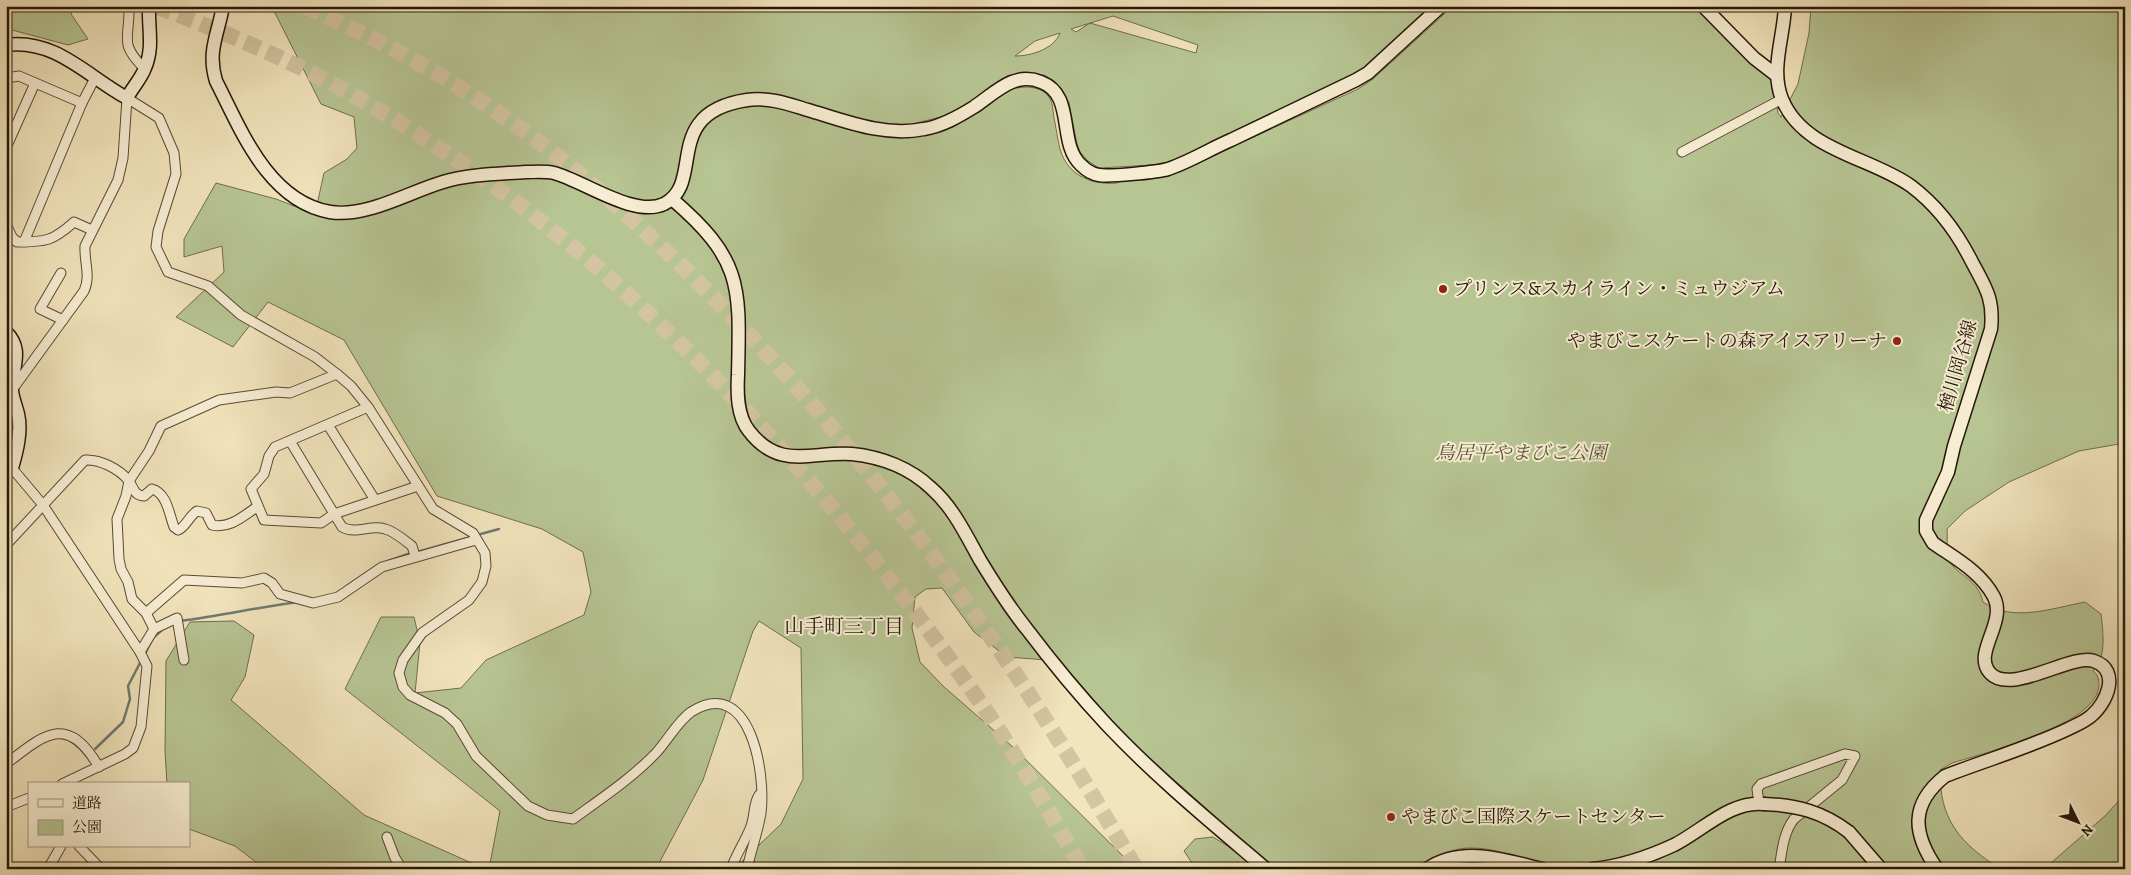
<svg xmlns="http://www.w3.org/2000/svg" width="2131" height="875" font-family="Alegreya,'Noto Serif JP',serif">
	<style>
		.green { fill: #b7c593; stroke: #6e6e4d; fill-rule: evenodd }
		.lines { fill: none; stroke-linecap: round; stroke-linejoin: round }
		.stream { stroke: #6d7b72; stroke-width: 2.5 }
		.highway-tunnel { stroke: #d3c5a1; stroke-width: 16; stroke-dasharray: 16 8; stroke-linecap: butt }
		.street-casing { stroke: #584a34; stroke-width: 11 }
		.secondary-casing { stroke: #241707; stroke-width: 15 }
		.street { stroke: #f7edd3; stroke-width: 9 }
		.secondary { stroke: #f7edd3; stroke-width: 12 }
		.secondary-bridge-casing { stroke: #241707; stroke-width: 15; stroke-linecap: butt }
		.secondary-bridge { stroke: #f7edd3; stroke-width: 12 }
		.poi-dot { fill: #8f2418; stroke: #f7edd3; stroke-width: 2 }
		.labels { text-anchor: middle; dominant-baseline: central; stroke-width: 4; stroke-linejoin: round; paint-order: stroke }
		.poi-label { font-size: 19px; fill: #241707; stroke: #f7edd3; text-anchor: start }
		.street-label { font-size: 19px; fill: #241707; stroke: #f7edd3 }
		.park-label { font-size: 19px; font-style: italic; fill: #575438; stroke: #f7edd3 }
		.neighbourhood-label { font-size: 20px; fill: #241707; stroke: #f7edd3 }
	</style>
	<rect width="100%" height="100%" fill="#f2e4bc"/>
	<filter id="stains"><feTurbulence type="fractalNoise" baseFrequency=".004" numOctaves="4"/><feColorMatrix values="0 0 0 0 .2 0 0 0 0 .09 0 0 0 0 .02 0 0 0 .5 -.17"/></filter>
	<radialGradient id="worn" r=".72"><stop offset=".6" stop-color="#630" stop-opacity="0"/><stop offset="1" stop-color="#630" stop-opacity=".3"/></radialGradient>
	<!-- green -->
	<g class="green">
		<polygon points="6,6 75,6 71,14 88,39 68,45 12,30 6,32"/>
		<path d="M 268,6 L 1430,6 L 1365,66 L 1364,69 L 1169,164 L 1099,168 L 1088,161 L 1080,152 L 1077,144 L 1069,103 L 1063,91 L 1056,83 L 1046,76 L 1035,73 L 1022,73 L 1007,76 L 966,106 L 945,116 L 912,124 L 905,133 L 907,138 L 913,137 L 953,127 L 1012,89 C 1024,86 1043,85 1050,99 C 1053,104 1053,112 1054,118 C 1057,131 1058,148 1064,159 C 1075,179 1097,185 1117,183 L 1122,179 L 1162,174 L 1166,177 L 1358,89 L 1373,79 L 1453,6 L 1699,6 L 1771,74 L 1778,113 L 1781,117 L 1798,84 L 1809,33 L 1811,6 L 2125,6 L 2125,443 L 2079,451 L 2009,482 L 1965,511 L 1947,529 C 1948,538 1946,549 1948,557 C 1953,575 1978,577 1983,602 C 2012,623 2053,608 2085,602 L 2101,614 C 2103,632 2107,657 2093,671 C 2098,675 2099,679 2099,685 C 2098,725 1985,753 1952,763 L 1940,770 C 1939,819 1960,844 2001,869 L 1546,869 L 1544,863 C 1519,858 1493,847 1468,848 C 1451,848 1432,860 1418,869 L 1274,869 L 1125,736 L 1060,661 L 1007,657 L 974,632 L 942,588 L 926,589 L 915,597 L 912,628 L 920,662 L 943,686 L 1013,747 L 1136,869 L 734,869 L 781,824 L 803,779 L 801,648 L 759,621 L 753,631 L 703,780 L 656,869 L 489,869 L 500,811 L 345,689 L 381,617 L 414,617 L 420,643 L 415,693 L 461,688 L 486,660 L 584,615 L 591,592 L 583,552 L 542,529 L 437,496 L 344,340 L 268,302 L 233,347 L 176,317 L 224,272 L 222,246 L 184,257 L 184,239 L 216,183 L 276,199 L 315,214 L 324,173 L 347,159 L 357,148 L 354,117 L 321,104 L 273,9 ZM 1113,16 L 1198,45 L 1196,53 L 1090,23 L 1076,32 L 1071,29 ZM 1060,33 C 1054,49 1031,56 1015,56 L 1035,41 Z"/>
		<polygon points="234,621 254,635 245,677 231,700 364,815 485,869 265,869 235,846 189,829 189,784 167,784 165,751 166,661 190,622"/>
		<polygon points="2125,794 2125,869 2044,869 2106,815"/>
		<polygon points="1213,837 1265,869 1196,869 1184,851 1195,839"/>
	</g>
	<g class="lines">
		<!-- stream -->
		<g class="stream">
			<polyline points="477,535 499,529"/>
			<polyline points="417,552 471,537"/>
			<polyline points="388,561 411,553"/>
			<polyline points="348,585 378,565"/>
			<path d="M 180,621 C 220,616 259,607 298,602"/>
			<polyline points="144,656 153,638 162,630"/>
			<polyline points="95,749 123,722 130,699 128,686 141,661"/>
		</g>
		<!-- highway-tunnel -->
		<g class="highway-tunnel">
			<path d="M 156,6 C 213,28 269,51 323,79 C 589,219 802,449 973,692 C 1013,749 1048,809 1082,869"/>
			<path d="M 305,6 C 359,31 412,57 462,89 C 546,141 624,209 694,278 C 870,452 1013,655 1136,869"/>
		</g>
		<!-- street casing -->
		<g class="street-casing">
			<g id="street">
				<path d="M 129,6 C 130,39 118,43 145,69"/>
				<polyline points="6,78 19,76 82,103"/>
				<polyline points="6,148 35,83"/>
				<polyline points="1682,152 1782,99"/>
				<path d="M 6,224 L 12,237 L 17,242 C 46,242 53,241 74,222 L 92,230"/>
				<polyline points="24,242 82,103 95,78"/>
				<polyline points="61,273 40,309 63,320"/>
				<path d="M 12,390 L 84,291 C 91,276 84,262 85,246 L 118,180 L 123,158 L 127,98 L 159,118 L 174,153 L 176,174 L 158,231 L 156,247 L 168,272 L 208,286 L 241,315 L 315,357 L 337,374 L 351,386 L 368,407 L 433,509 L 473,533 L 485,553 L 486,566 L 482,582 L 469,600 L 422,633 L 403,660 L 399,673 L 403,687 L 410,695 L 445,713 L 457,724 L 476,756 L 528,806 L 547,815 L 573,819 C 602,798 632,778 656,753 C 668,740 677,722 691,712 C 751,674 766,775 761,813 C 758,832 751,850 747,869"/>
				<polyline points="368,407 275,447 269,456 264,474 251,489 264,520 321,523 334,514 418,486"/>
				<polyline points="328,425 375,500"/>
				<path d="M 290,441 L 342,527 C 356,535 371,524 385,529 C 394,531 404,540 412,546 L 415,556"/>
				<polyline points="6,461 43,505 140,652 147,666 141,727 133,748 125,754 62,784"/>
				<path d="M 6,545 L 85,460 C 100,459 119,469 128,480 C 134,487 133,495 144,496 L 152,489 C 167,493 169,514 174,527 L 178,530 C 185,528 189,516 197,511 L 206,513 L 212,525 C 230,529 243,516 257,507"/>
				<polyline points="146,613 184,580 242,583 264,578 272,583 280,594 313,603 338,597 382,567 476,540"/>
				<polyline points="154,629 177,618 184,660"/>
				<polyline points="140,652 154,629 146,613 132,599 128,582 121,569 119,559 117,519 126,496 129,481 149,451 161,426 219,400 276,392 290,393 337,374"/>
				<path d="M 6,764 C 45,734 67,713 99,767"/>
				<path d="M 1759,803 L 1757,789 L 1761,784 L 1845,754 L 1855,756 L 1842,780 L 1794,819 C 1783,833 1782,852 1779,869"/>
				<polyline points="6,807 29,798"/>
				<polyline points="387,837 395,858 402,869"/>
				<polyline points="79,846 101,869"/>
				<polyline points="48,869 61,846"/>
				<path d="M 731,869 C 736,854 746,840 751,826 C 755,815 753,804 759,795"/>
			</g>
		</g>
		<!-- secondary casing -->
		<g class="secondary-casing">
			<g id="secondary">
				<path d="M 223,6 C 218,35 207,51 216,81 C 241,130 268,201 330,212 C 366,218 409,192 443,182 C 469,174 499,174 526,172 C 535,172 545,171 554,173 C 584,181 634,218 664,204 C 706,183 660,113 747,100 C 769,97 788,104 808,110 C 845,121 884,137 924,129 C 942,126 958,117 974,107 C 995,93 1014,71 1041,82 C 1076,95 1057,143 1081,165 C 1086,170 1092,174 1099,175 C 1109,177 1158,172 1168,169 C 1189,162 1210,149 1231,140 C 1273,120 1314,100 1356,80 L 1368,73 L 1441,6"/>
				<polyline points="1703,6 1754,58 1776,75"/>
				<path d="M 1785,6 C 1784,37 1770,69 1782,99 C 1803,151 1871,157 1911,186 C 1939,207 1957,232 1972,262 C 1986,288 1994,299 1991,329 L 1954,446 L 1948,472 L 1926,520 L 1926,531 L 1933,543 C 1956,559 1981,572 1994,597 C 2007,623 1972,653 1990,673 C 2011,696 2071,653 2094,661 C 2121,670 2107,703 2091,716 C 2084,722 2076,725 2068,729 C 2028,748 1986,760 1945,776 C 1909,805 1913,834 1937,869"/>
				<path d="M 6,45 C 55,38 88,77 127,98 C 132,88 141,79 145,68 C 154,47 148,28 149,6"/>
				<path d="M 672,199 C 743,260 740,286 738,375 C 737,393 737,416 749,431 C 780,471 811,451 852,454 C 881,457 910,468 931,488 C 953,507 966,535 980,560 C 994,583 1009,607 1026,628 C 1051,661 1079,695 1107,725 C 1156,777 1212,823 1266,869"/>
				<path d="M 6,332 C 25,350 11,369 12,391 C 13,399 16,406 18,414 C 22,431 17,451 12,468"/>
				<polyline points="1849,832 1881,869"/>
				<path d="M 1427,869 C 1462,845 1505,860 1542,869"/>
				<path d="M 1593,869 C 1622,866 1648,857 1674,845 C 1702,831 1731,800 1764,804"/>
			</g>
		</g>
		<!-- street -->
		<use href="#street" class="street"/>
		<!-- secondary -->
		<use href="#secondary" class="secondary"/>
		<!-- secondary-bridge casing -->
		<g class="secondary-bridge-casing">
			<path id="secondary-bridge" d="M 1764,804 C 1797,805 1823,812 1849,832"/>
		</g>
		<!-- secondary-bridge -->
		<use href="#secondary-bridge" class="secondary-bridge"/>
	</g>
	<!-- markers -->
	<g class="poi-dot">
		<circle cx="1443" cy="289" r="5"/>
		<circle cx="1897" cy="341" r="5"/>
		<circle cx="1391" cy="817" r="5"/>
	</g>
	<g class="labels">
		<!-- poi labels -->
		<g class="poi-label">
			<text x="1453" y="289">プリンス&amp;スカイライン・ミュウジアム</text>
			<text x="1887" y="341" text-anchor="end">やまびこスケートの森アイスアリーナ</text>
			<text x="1401" y="817">やまびこ国際スケートセンター</text>
		</g>
		<!-- street labels -->
		<g class="street-label">
			<text transform="translate(1958 366) rotate(-74)">楢川岡谷線</text>
		</g>
		<!-- park labels -->
		<g class="park-label">
			<text x="1521" y="453">鳥居平やまびこ公園</text>
		</g>
		<!-- neighbourhood labels -->
		<g class="neighbourhood-label">
			<text x="844" y="626">山手町三丁目</text>
		</g>
	</g>
	<!-- margin -->
	<rect width="2131" height="875" fill="none" stroke="#f2e4bc" stroke-width="25"/>
	<rect x="8" y="8" width="2116" height="860" fill="none" stroke="#241707" stroke-width="2.5"/>
	<rect x="12" y="12" width="2106" height="850" fill="none" stroke="#241707"/>
	<!-- legend -->
	<rect x="28" y="782" width="162" height="65" fill="#f7edd3" stroke="#a39781"/>
	<rect x="38" y="799" width="25" height="8" fill="#f7edd3" stroke="#a39781"/>
	<text x="72" y="808" font-size="15" fill="#241707">道路</text>
	<rect x="38" y="820" width="25" height="15" fill="#b7c593" stroke="#a39781"/>
	<text x="72" y="832" font-size="15" fill="#241707">公園</text>
	<!-- north arrow -->
	<g transform="translate(2078 822) rotate(132)" stroke="#f7edd3" stroke-width="4" paint-order="stroke">
	<path d="M0-4L9 19L0 12L-9 19Z" fill="#241707"/>
	<text y="-8" font-size="14" font-weight="bold" text-anchor="middle" fill="#241707">N</text>
	</g>
	<rect width="100%" height="100%" filter="url(#stains)"/>
	<rect width="100%" height="100%" fill="url(#worn)"/>
</svg>
